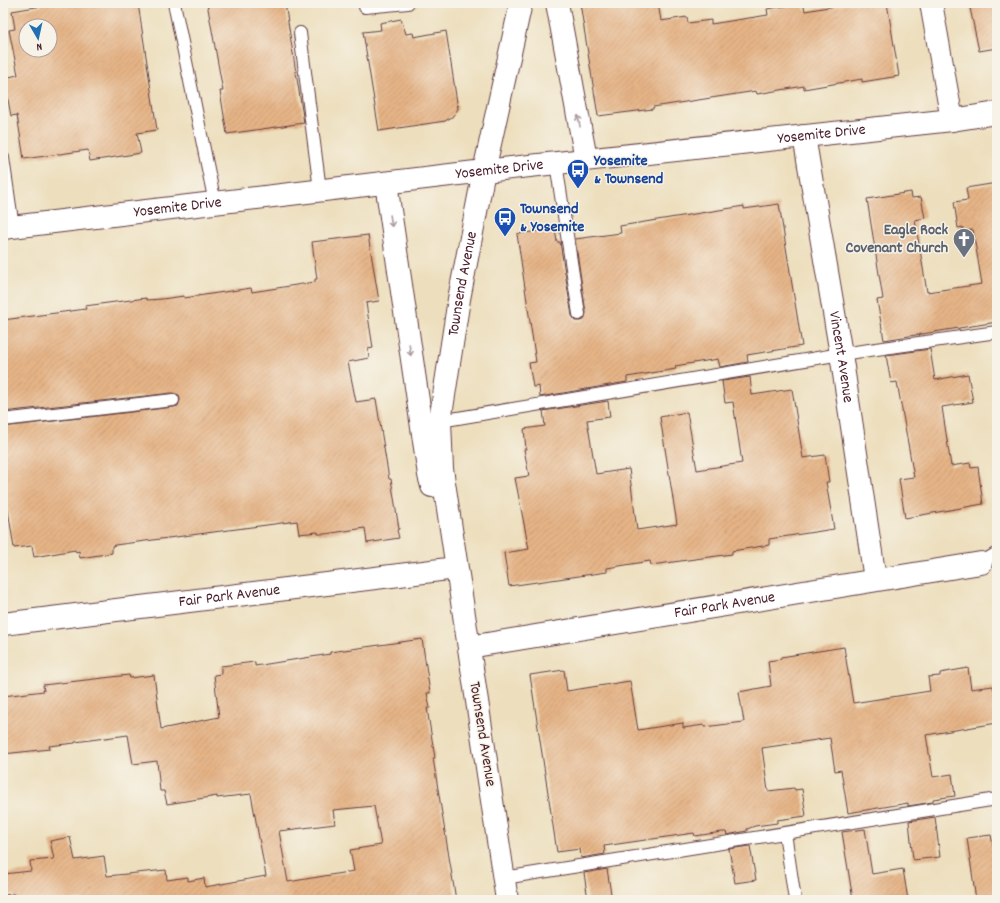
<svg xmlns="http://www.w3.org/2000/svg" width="1000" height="903" font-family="Dekko,sans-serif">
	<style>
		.building { fill: url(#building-hatch); fill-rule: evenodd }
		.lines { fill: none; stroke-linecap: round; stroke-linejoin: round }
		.service-casing { stroke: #623c41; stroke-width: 14 }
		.minor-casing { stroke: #623c41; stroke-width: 24 }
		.tertiary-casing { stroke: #623c41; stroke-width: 24 }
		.service { stroke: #fff; stroke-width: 12 }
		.minor { stroke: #fff; stroke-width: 22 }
		.tertiary { stroke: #fff; stroke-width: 22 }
		.oneway { stroke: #ae9aa0 }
		.labels { text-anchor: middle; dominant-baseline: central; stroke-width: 3; stroke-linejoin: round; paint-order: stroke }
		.street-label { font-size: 16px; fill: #4a1f2b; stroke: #f7f3e8 }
		.transit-label { font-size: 16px; font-weight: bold; fill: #164399; stroke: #f7f3e8; text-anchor: start }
		.worship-label { font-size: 16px; font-weight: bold; fill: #5b616d; stroke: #f7f3e8; text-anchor: end }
	</style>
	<defs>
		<pattern id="building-hatch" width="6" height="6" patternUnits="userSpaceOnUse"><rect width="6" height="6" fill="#e5b486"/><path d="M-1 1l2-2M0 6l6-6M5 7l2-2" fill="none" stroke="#c69a74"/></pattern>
	</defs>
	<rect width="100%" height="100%" fill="#f7f3e8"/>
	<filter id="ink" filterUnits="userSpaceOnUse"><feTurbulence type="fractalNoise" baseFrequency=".025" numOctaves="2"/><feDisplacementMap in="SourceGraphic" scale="8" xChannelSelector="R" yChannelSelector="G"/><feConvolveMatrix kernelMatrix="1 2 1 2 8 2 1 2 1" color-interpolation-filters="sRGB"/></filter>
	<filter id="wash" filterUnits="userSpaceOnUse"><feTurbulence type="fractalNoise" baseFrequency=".012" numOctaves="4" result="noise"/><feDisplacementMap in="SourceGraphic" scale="16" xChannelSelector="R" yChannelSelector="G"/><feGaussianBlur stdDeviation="0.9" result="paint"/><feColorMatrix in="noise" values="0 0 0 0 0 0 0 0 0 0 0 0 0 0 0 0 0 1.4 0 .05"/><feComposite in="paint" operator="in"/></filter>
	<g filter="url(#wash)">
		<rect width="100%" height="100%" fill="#eddfbe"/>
		<g id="blocks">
			<!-- building -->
			<g class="building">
				<path d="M 41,3 L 138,3 L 157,130 L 137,133 L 141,153 L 90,161 L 88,150 L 24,159 L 17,115 L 11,116 L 4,78 L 18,75 L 9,30 L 15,29 L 12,11 L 42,6 ZM 26,26 L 50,26 L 50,50 L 26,50 Z"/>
				<polygon points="207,3 285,3 304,123 227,134 220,91 223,91"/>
				<polygon points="580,3 658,3 661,21 687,17 688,23 711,20 711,24 768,15 767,9 803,3 805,11 852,3 887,3 899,76 862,82 862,79 804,89 804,86 757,94 756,91 653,107 653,109 598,116"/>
				<polygon points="969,3 997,3 997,48 979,51"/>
				<polygon points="401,19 406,34 413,33 414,37 446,31 458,109 452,117 445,121 379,131 363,32 381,30 380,23"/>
				<polygon points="997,183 997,322 884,340 877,300 883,299 867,199 911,192 912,198 921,197 925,218 915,220 927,292 982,284 973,230 963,231 963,227 958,228 954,202 968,200 966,188"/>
				<polygon points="779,204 802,346 747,355 748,362 720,367 718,359 675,366 676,369 627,377 627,382 540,397 539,386 533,387 529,363 536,362 517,234 555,229 557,242 560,242 572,316 576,321 580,321 584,320 586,313 575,239 621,233 620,226 744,206 744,209"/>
				<polygon points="368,235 379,301 366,303 373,348 368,349 369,358 348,362 356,402 376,399 389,479 391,479 399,529 397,530 399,538 367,543 365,528 325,534 318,534 318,532 299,534 297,521 115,545 112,546 112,553 80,558 79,551 76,552 75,550 34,557 32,546 14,548 3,478 3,427 174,407 178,406 180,400 179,395 172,393 3,412 3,320 86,309 85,306 146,298 147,300 162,299 184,296 184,298 251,288 252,292 315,282 315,279 317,279 312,242"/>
				<polygon points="930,349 935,380 968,374 973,402 942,407 951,466 970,463 971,468 978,467 983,504 905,518 899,479 914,477 897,382 891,383 886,355"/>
				<polygon points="750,377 752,395 792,389 803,458 825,455 829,482 826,482 834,529 769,539 769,545 732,551 732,554 651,565 650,561 607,568 607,572 509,586 504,553 529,549 515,478 529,476 524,449 526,449 524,429 545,426 543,411 608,401 610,417 587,420 596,474 629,469 637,530 677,524 660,417 687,412 697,470 742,463 733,402 725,403 722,381"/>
				<path d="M 422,639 L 430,693 L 427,693 L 430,708 L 427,708 L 435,758 L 433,758 L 456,900 L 15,900 L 14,894 L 3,895 L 3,874 L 31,871 L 30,861 L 54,859 L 50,841 L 70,837 L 75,860 L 104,856 L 107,876 L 166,870 L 167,880 L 188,877 L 188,881 L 204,878 L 205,887 L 266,876 L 251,794 L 217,798 L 217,796 L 167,804 L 164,791 L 160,791 L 157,761 L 133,764 L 128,735 L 75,742 L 75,743 L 49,746 L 50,749 L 3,754 L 3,696 L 44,691 L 43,685 L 129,675 L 130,678 L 154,675 L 161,729 L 219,717 L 214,675 L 221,674 L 221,666 L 255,662 L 255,666 L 330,654 L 330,652 ZM 374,806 L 381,845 L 350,850 L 354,871 L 288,882 L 279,831 L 335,824 L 333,810 Z"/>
				<polygon points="844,647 853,703 930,691 928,677 940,676 940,673 968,668 971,689 993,686 994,690 997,689 997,723 926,735 933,777 952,774 955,796 933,799 933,802 908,806 908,803 848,813 841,770 835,771 830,738 762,748 768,791 794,788 795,790 802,789 806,816 777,820 777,823 755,826 747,829 747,831 727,835 726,832 722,832 695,836 694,833 604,846 605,854 581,858 580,849 557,852 530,675 564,670 567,691 630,681 638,730 683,723 683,728 704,725 704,727 744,722 739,692 771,686 768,661 781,659 781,657"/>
				<polygon points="935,817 940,857 913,860 909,821"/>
				<polygon points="865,829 872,874 903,869 908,900 853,900 842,832"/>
				<polygon points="991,835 997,867 997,900 976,900 967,838"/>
				<polygon points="750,846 756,880 735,883 729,849"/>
				<polygon points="607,869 612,900 588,900 584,873"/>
			</g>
		</g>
	</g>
	<g filter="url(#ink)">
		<use href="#blocks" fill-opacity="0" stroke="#623c41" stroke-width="1"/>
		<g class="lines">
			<!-- service casing -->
			<g class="service-casing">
				<g id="service">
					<polyline points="174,3 215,203"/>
					<polyline points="365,7 408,3"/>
					<polyline points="300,33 320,190"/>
					<polyline points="3,158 13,227"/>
					<polyline points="556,163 579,314"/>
					<polyline points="3,420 173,400"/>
					<polyline points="440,421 841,354 997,332"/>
					<polyline points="981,563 997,553"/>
					<polyline points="785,833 795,900"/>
					<polyline points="504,878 997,799"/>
				</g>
			</g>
			<!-- minor casing -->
			<g class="minor-casing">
				<g id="minor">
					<polyline points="931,3 952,120"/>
					<path id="s1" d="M 804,136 L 841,354 L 875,579"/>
					<path id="s2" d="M 3,624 L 456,568"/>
					<path id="s3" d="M 469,647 L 981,563"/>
				</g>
			</g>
			<!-- tertiary casing -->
			<g class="tertiary-casing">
				<g id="tertiary">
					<polyline points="557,3 586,159"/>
					<polyline points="386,183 429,475 432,486"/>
					<path id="s4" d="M 3,228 L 484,171 L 952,120 L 997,113"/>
					<path id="s5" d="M 507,900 L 442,469 L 440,421 L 459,299 L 484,171 L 521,3"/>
				</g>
			</g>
			<!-- service -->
			<use href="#service" class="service"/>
			<!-- minor -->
			<use href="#minor" class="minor"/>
			<!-- tertiary -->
			<use href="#tertiary" class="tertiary"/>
		</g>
		<!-- one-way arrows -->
		<defs><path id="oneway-shaft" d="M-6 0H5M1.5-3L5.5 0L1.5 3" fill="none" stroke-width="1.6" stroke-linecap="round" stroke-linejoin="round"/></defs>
		<g class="oneway">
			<use href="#oneway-shaft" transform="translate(579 121) rotate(-100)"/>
			<use href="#oneway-shaft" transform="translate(391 221) rotate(82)"/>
			<use href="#oneway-shaft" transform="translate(410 350) rotate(82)"/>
		</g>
	</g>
	<!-- icons -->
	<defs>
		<g id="bus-pin" transform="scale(1.15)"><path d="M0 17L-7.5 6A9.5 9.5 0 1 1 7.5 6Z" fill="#1a4fb4" stroke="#f7f3e8"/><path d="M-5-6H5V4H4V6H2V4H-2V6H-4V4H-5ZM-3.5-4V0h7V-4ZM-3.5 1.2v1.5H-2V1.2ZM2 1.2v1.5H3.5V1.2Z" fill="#fff"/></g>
		<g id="church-pin" transform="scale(1.15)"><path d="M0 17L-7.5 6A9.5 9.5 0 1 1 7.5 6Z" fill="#6b7280" stroke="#f7f3e8"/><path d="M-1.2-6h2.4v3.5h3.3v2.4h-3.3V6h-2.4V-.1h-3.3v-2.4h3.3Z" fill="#fff"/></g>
	</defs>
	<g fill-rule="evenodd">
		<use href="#bus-pin" x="578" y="170"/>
		<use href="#bus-pin" x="505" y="218"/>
		<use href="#church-pin" x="964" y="239"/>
	</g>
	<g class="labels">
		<!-- street labels -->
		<g class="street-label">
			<text stroke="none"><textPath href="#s4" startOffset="824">Yosemite Drive</textPath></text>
			<text stroke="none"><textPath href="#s4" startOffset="500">Yosemite Drive</textPath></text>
			<text stroke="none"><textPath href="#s4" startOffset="176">Yosemite Drive</textPath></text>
			<text stroke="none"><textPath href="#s5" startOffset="623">Townsend Avenue</textPath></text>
			<text stroke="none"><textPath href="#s1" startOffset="224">Vincent Avenue</textPath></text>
			<text stroke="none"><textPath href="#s2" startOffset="228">Fair Park Avenue</textPath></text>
			<text stroke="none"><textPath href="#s3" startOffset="259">Fair Park Avenue</textPath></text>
			<text transform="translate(482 734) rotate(81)">Townsend Avenue</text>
		</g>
		<!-- transit labels -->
		<g class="transit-label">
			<text x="594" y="161">Yosemite<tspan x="594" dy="18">&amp; Townsend</tspan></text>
			<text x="520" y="209">Townsend<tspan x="520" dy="18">&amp; Yosemite</tspan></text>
		</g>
		<!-- worship labels -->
		<g class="worship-label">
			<text x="948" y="230">Eagle Rock<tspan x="948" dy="18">Covenant Church</tspan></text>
		</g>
	</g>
	<!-- margin -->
	<rect width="1000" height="903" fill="none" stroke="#f7f3e8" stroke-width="16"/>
	<!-- north arrow -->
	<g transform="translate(38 38) rotate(171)"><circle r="19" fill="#f7f3e8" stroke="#b29e9c"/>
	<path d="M0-3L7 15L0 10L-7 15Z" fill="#1f6fb2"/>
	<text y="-6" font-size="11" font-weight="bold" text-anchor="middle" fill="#4a1f2b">N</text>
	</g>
</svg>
